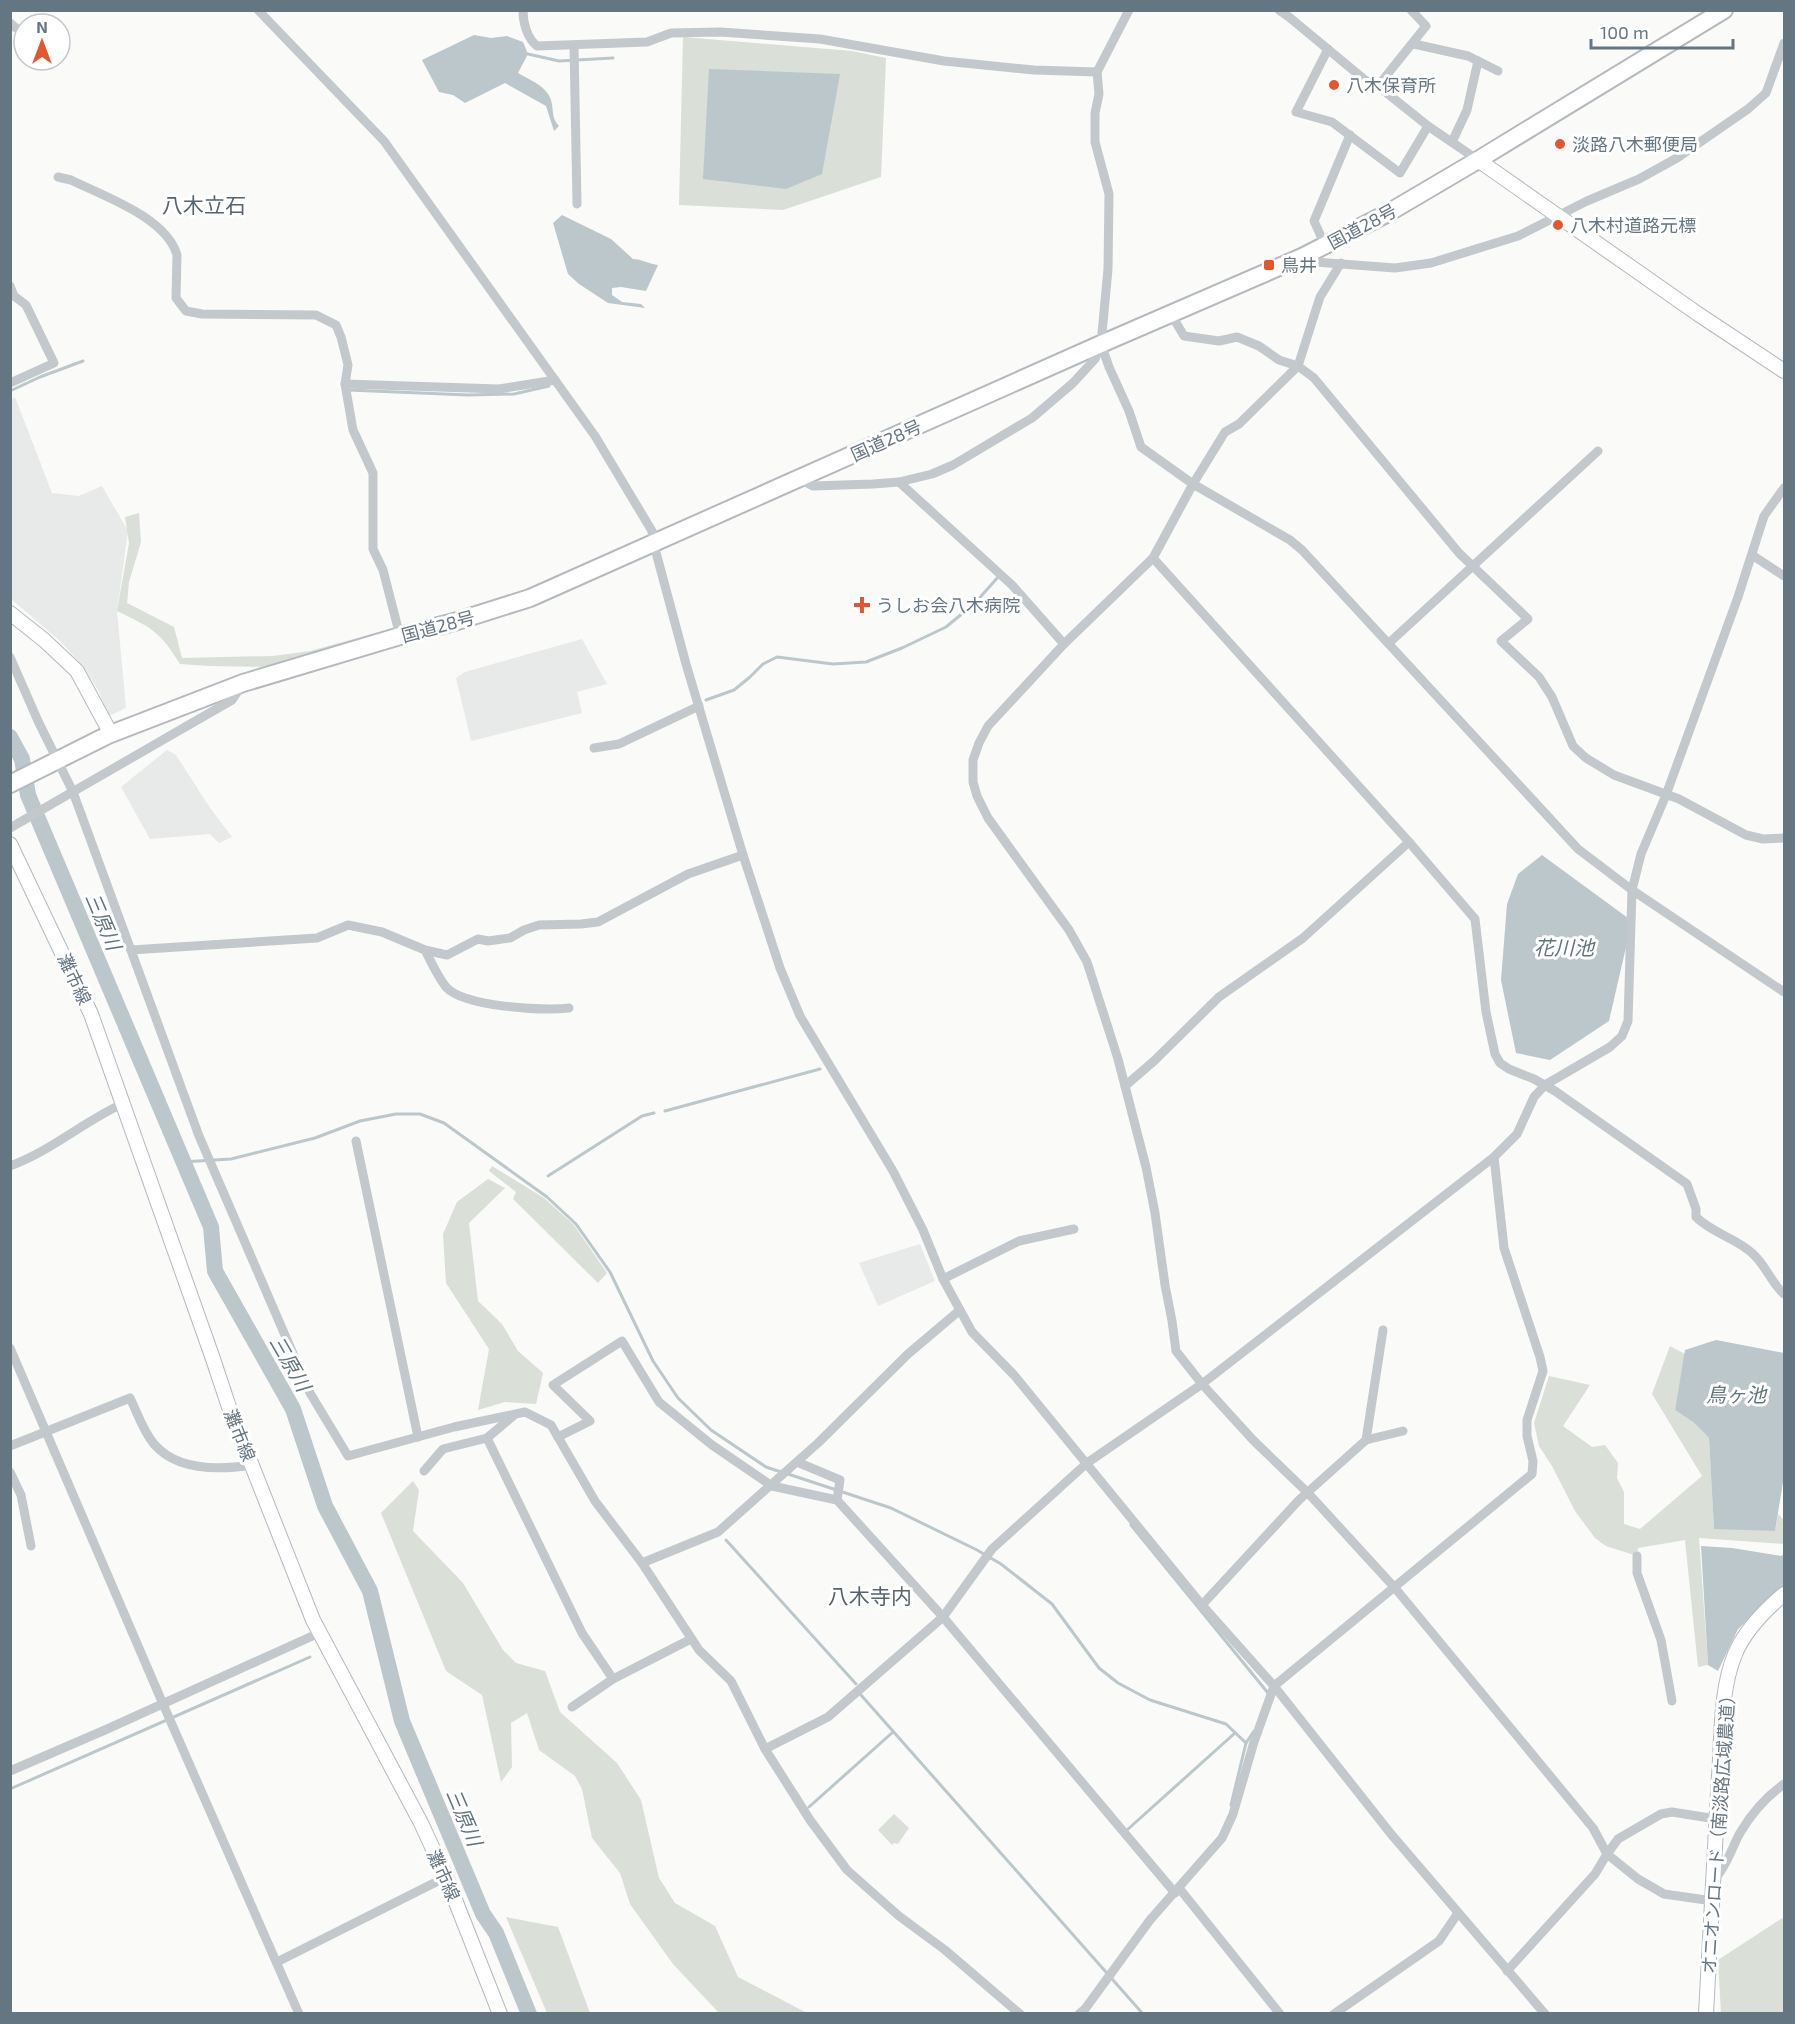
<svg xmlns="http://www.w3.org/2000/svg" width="1795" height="2024" font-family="'Exo 2','Noto Sans JP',sans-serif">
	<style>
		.built { fill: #e8e9e9 }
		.green { fill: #dadfd7 }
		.water { fill: #bbc7cb }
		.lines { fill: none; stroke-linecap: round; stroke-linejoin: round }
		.stream { stroke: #bbc7cb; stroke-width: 3 }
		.river { stroke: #bbc7cb; stroke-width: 16 }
		.secondary-casing { stroke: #b3babf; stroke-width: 16 }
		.highway-casing { stroke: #b4b9bd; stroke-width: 20 }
		.street { stroke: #c3c8cc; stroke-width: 9 }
		.secondary { stroke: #fff; stroke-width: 14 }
		.highway { stroke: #fff; stroke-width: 16 }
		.poi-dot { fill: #e4572e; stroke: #fff; stroke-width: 2 }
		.labels { text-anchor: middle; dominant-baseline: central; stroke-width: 6; stroke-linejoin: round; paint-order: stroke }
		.poi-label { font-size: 18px; fill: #657683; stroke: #fff; text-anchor: start }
		.street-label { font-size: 18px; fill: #657683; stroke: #fff }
		.water-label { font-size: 20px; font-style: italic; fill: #60757c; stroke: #fff }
		.quarter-label { font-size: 21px; fill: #57646e; stroke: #fff }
	</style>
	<rect width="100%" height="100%" fill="#fafaf8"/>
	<!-- built -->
	<g class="built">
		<polygon points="15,397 52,493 79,496 102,486 128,531 117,611 126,708 109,716 99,692 84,667 60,641 11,599 10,400"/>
		<polygon points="582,639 607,684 577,692 582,713 471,741 456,678 465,672"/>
		<polygon points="167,750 176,755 210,808 232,837 219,843 210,834 150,839 121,787"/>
		<polygon points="920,1244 935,1281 878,1306 859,1263"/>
	</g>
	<!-- green -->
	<g class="green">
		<polygon points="683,37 852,51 886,58 881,177 783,210 679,205"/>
		<path d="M 139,513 L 141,542 L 129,582 L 127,603 L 174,627 L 182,658 L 273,656 L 310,651 L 394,628 L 395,634 L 279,667 L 209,666 L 180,664 C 160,631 150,627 117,611 L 129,543 L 125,517 Z"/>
		<polygon points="492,1166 544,1198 574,1225 607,1273 598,1283 513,1199 516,1192 489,1171"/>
		<polygon points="488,1179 505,1188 469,1223 478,1301 502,1324 518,1351 543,1373 536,1404 505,1402 478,1410 489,1349 446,1283 443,1234 457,1202"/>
		<polygon points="1670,1346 1685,1354 1675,1410 1693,1422 1709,1438 1714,1528 1775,1531 1778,1514 1784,1520 1784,1544 1699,1538 1708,1665 1698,1667 1685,1540 1638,1548 1637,1556 1606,1546 1595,1538 1575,1511 1552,1466 1539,1446 1534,1423 1549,1376 1590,1385 1563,1426 1592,1447 1605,1445 1618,1463 1617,1478 1624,1492 1624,1524 1640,1529 1702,1476 1652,1394"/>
		<polygon points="413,1481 419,1490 413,1531 463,1583 503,1650 516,1663 545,1671 560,1712 617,1763 641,1800 659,1878 675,1903 715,1926 738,1977 807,2013 718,2012 673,1964 630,1904 620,1873 592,1838 582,1789 575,1776 539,1750 527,1713 511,1723 512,1767 501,1782 482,1695 446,1671 381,1513"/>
		<polygon points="894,1814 909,1828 898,1844 894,1843 892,1845 878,1830"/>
		<polygon points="506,1917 558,1927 590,2013 547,2013"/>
		<polygon points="1784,1917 1784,2013 1721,2013 1718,1960"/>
	</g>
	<!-- water -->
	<g class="water">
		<path d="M 474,35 L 491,38 L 507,36 L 523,42 L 528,54 L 518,73 C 529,80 546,85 551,100 C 554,110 551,118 559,126 L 554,131 L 546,106 L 505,83 L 465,103 L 453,95 L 439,92 L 422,60 Z"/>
		<polygon points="709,69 840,74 822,174 786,189 703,179"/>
		<path d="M 562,215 L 611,239 L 633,259 C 641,259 650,264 658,265 L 646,291 L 621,287 L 612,288 L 612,295 L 622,302 L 641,304 L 645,308 L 608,303 L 579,284 L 568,274 L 553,223 Z"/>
		<polygon points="1542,855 1632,921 1609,1021 1550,1060 1516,1053 1501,980 1507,904 1518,874"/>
		<polygon points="1716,1340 1784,1353 1784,1483 1783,1482 1775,1531 1714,1529 1709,1438 1693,1422 1675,1410 1685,1350"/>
		<polygon points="1701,1546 1732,1548 1781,1556 1784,1554 1784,1586 1738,1629 1718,1671 1708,1665"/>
	</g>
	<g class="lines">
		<!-- stream -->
		<g class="stream">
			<polyline points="528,54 559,61 613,58"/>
			<polyline points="348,390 468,395 514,394 549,386"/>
			<polyline points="10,391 40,377 83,361"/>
			<polyline points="706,700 734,690 750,677 763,664 777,657 833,664 866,662 902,648 946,627 975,603 999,576"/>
			<polyline points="665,1111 820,1069"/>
			<polyline points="182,1162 231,1159 315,1138 360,1121 396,1114 420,1114 444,1123 547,1197 576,1224 610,1272 653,1361 678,1398 711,1430 766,1467 781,1472"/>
			<polyline points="548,1176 642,1116 654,1113"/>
			<polyline points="788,1474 891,1508 977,1550 1001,1564 1052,1604 1099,1668 1118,1683 1150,1700 1226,1724 1246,1743"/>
			<polyline points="1131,1525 1268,1693"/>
			<polyline points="726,1540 856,1684"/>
			<polyline points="861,1695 1143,2014"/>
			<polyline points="10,1789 310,1657"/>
			<polyline points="1231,1805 1246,1743 1254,1731"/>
			<polyline points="809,1807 893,1732"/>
			<polyline points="1127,1830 1235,1733"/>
		</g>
		<!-- river -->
		<polyline class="river" points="10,737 22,759 28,795 211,1227 215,1271 293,1409 325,1506 370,1591 402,1721 483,1914 496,1933 529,2014"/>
		<!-- secondary casing -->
		<g class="secondary-casing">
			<g id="secondary">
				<polyline points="1478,160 1698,314 1784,371"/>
				<polyline points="10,613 44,640 77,671 111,734"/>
				<polyline points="10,844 91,1014 212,1356 230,1410 313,1620 421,1823 446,1877 500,2014"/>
				<path d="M 1706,2014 C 1711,1934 1714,1855 1719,1776 C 1722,1735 1720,1691 1735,1654 C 1745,1630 1765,1610 1784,1594"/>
			</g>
		</g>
		<!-- highway casing -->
		<g class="highway-casing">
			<polyline id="highway" points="10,784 108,735 243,683 400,636 454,622 530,598 1101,344 1302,257 1388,213 1478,160 1724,10"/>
		</g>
		<!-- street -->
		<g class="street">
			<polyline points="258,10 384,141 595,436 652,531 654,545 686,664 743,855 780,968 800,1016 893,1171 923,1230 943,1279 972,1332 1014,1375 1202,1605 1274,1686 1391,1834 1545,2014"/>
			<path d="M 523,10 C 523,23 527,38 537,46 L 647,42 L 671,33 L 720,32 L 820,39 L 944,61 L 1034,70 L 1097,72"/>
			<polyline points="1279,10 1289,17 1365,80 1378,86 1428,126 1478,160"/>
			<polyline points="10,23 16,28"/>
			<polyline points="1414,44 1468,56 1498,71"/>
			<polyline points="574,45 577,204"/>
			<polyline points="1328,49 1296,112 1332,122 1400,173 1428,126"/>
			<polyline points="1378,86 1426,26 1411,10"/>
			<polyline points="1452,142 1467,110 1478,61"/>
			<path d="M 58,177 L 71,180 C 103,196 166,217 177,255 L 176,298 L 186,311 L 202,314 L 316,315 L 336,325 L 341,337 L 348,365 L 345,384 L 353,430 L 373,473 L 373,549 L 383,570 L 400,636"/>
			<polyline points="1325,245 1314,221 1350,135"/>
			<polyline points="1302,257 1315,262 1395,268 1431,263 1518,236 1587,201 1639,179 1677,158 1748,109 1766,93 1784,43"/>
			<polyline points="1341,263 1320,297 1298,366 1239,424 1225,432 1193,484 1153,558 1064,644 988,726 979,743 973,760 973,782 977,796 988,818 1069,930 1087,962 1118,1059 1146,1167 1155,1213 1165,1285 1172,1321 1176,1351 1202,1384 1253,1440 1308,1493 1395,1588 1593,1828 1607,1854 1638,1879 1664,1894 1713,1901"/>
			<polyline points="10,286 14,296 26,305 54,363 10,383"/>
			<polyline points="1171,314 1184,336 1219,341 1237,337 1259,346 1279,360 1298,366 1314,378 1459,553 1528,619 1501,641 1539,677 1552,697 1573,746 1586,758 1614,775 1679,799 1746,835 1763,839 1784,838"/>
			<polyline points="1101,344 1109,367 1129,411 1141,447 1193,484 1290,540 1302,550 1578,849 1632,890 1784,992"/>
			<polyline points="345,384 499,389 555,380"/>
			<polyline points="800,479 813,486 873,484 899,482 932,474 953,465 1032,418 1073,383 1095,359 1101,344 1108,269 1109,194 1095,142 1095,113 1099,94 1097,72 1129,10"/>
			<polyline points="899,482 1012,585 1064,644"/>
			<polyline points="1752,555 1784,576"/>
			<path d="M 1153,558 L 1409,842 L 1475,919 L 1486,1012 L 1495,1054 L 1500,1063 L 1509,1069 L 1534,1079 L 1555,1091 L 1687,1184 L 1696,1209 L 1696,1217 C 1712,1233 1736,1238 1752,1253 C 1766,1265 1771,1283 1784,1294"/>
			<polyline points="1389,643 1598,451"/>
			<polyline points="10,657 38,721 73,792 199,1136 310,1393 348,1456 454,1427 525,1412 551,1425 595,1501 642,1563 699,1650 731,1681 765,1749 810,1820 847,1870 899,1916 945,1950 1020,2014"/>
			<polyline points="594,748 619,744 699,706"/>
			<polyline points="10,828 232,700 242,685"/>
			<polyline points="131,950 317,938 348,925 382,932 425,950 447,955 478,939 488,941 510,938 524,930 539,925 581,924 598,922 688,874 743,855"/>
			<path d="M 425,950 C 431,962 438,977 446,987 C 464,1007 543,1011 569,1008"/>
			<polyline points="1125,1086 1154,1061 1219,997 1303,938 1409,842"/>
			<polyline points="356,1141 418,1437"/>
			<path d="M 10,1166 C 51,1151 83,1122 122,1104"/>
			<polyline points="943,1279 1019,1241 1074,1229"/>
			<polyline points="10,1348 163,1704 299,2014"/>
			<polyline points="558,1437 590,1421 553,1385 622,1341 659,1402 712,1445 772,1486 837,1500 943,1617 1175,1893"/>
			<polyline points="487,1438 582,1633 613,1679"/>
			<polyline points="1366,1440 1383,1330"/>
			<path d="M 10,1446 L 130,1398 C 137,1412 143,1431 154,1444 C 177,1471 220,1470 252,1465"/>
			<polyline points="797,1462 840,1480 837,1500"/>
			<polyline points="424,1471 443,1449 487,1438 513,1416"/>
			<polyline points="10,1472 21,1495 31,1546"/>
			<polyline points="1637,1556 1637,1573 1661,1640 1672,1701"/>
			<polyline points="642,1563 718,1532 818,1443 908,1354 960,1310"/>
			<polyline points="1202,1605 1299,1500 1366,1440 1403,1431"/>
			<polyline points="572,1707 613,1679 691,1639"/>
			<polyline points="765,1749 828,1717 943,1617 992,1549 1087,1463 1202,1384 1494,1157 1517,1134 1534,1097 1545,1085 1610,1047 1622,1036 1628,1021 1632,890 1641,854 1666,795 1738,597 1764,516 1784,488"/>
			<polyline points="10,1771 105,1730 319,1633"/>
			<path d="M 1713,1876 L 1718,1875 C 1728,1863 1732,1847 1740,1833 C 1751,1814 1766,1797 1784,1784"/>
			<polyline points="1179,1888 1280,2014"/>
			<polyline points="277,1962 446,1877"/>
			<polyline points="1507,1971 1595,1874 1607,1854 1618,1839 1661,1814 1672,1812 1716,1819"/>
			<polyline points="1079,2014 1085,2009 1150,1920 1222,1838 1233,1814 1254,1742 1274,1686 1532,1474 1533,1461 1527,1436 1527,1420 1543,1371 1540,1357 1504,1248 1494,1157"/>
			<polyline points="1334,2014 1439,1941 1458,1913"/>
		</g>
		<!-- secondary -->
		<use href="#secondary" class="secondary"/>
		<!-- highway -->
		<use href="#highway" class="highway"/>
	</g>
	<!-- markers -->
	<g class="poi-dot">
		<circle cx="1334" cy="85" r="6"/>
		<circle cx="1560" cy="144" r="6"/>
		<circle cx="1558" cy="225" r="6"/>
		<rect x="1263" y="259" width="12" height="12" rx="3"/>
		<path d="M859 596h6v6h6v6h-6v6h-6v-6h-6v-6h6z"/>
	</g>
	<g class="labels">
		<!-- poi labels -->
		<g class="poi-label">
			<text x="1346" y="85">八木保育所</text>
			<text x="1572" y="144">淡路八木郵便局</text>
			<text x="1570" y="225">八木村道路元標</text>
			<text x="1281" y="265">鳥井</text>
			<text x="876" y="605">うしお会八木病院</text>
		</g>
		<!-- street labels -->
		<g class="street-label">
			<text transform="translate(1362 226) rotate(-28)">国道28号</text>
			<text transform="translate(886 440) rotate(-24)">国道28号</text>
			<text transform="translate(438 626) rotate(-15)">国道28号</text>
			<text transform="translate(75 979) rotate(65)">灘市線</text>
			<text transform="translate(240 1435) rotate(68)">灘市線</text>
			<text transform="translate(1718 1830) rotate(-86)">オニオンロード（南淡路広域農道）</text>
			<text transform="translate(444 1875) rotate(66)">灘市線</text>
		</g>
		<!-- water labels -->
		<g class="water-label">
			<text transform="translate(104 921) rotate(67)">三原川</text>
			<text x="1564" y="947">花川池</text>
			<text transform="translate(291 1363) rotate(60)">三原川</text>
			<text x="1736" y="1394">鳥ヶ池</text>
			<text transform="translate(465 1817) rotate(67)">三原川</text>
		</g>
		<!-- quarter labels -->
		<g class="quarter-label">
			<text x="204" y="204">八木立石</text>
			<text x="870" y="1595">八木寺内</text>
		</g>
	</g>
	<!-- border -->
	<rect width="1795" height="2024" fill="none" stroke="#657683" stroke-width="24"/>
	<!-- north arrow -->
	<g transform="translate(42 42)"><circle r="28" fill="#ffffff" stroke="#c1c8cd" stroke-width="1.5"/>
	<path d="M0-4.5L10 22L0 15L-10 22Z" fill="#e4572e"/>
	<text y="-9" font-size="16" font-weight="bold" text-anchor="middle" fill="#657683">N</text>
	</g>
	<!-- scale -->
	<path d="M1591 39v9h142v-9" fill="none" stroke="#657683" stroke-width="3"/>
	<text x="1600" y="39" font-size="18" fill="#657683" stroke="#ffffff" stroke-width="4.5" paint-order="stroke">100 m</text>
</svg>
